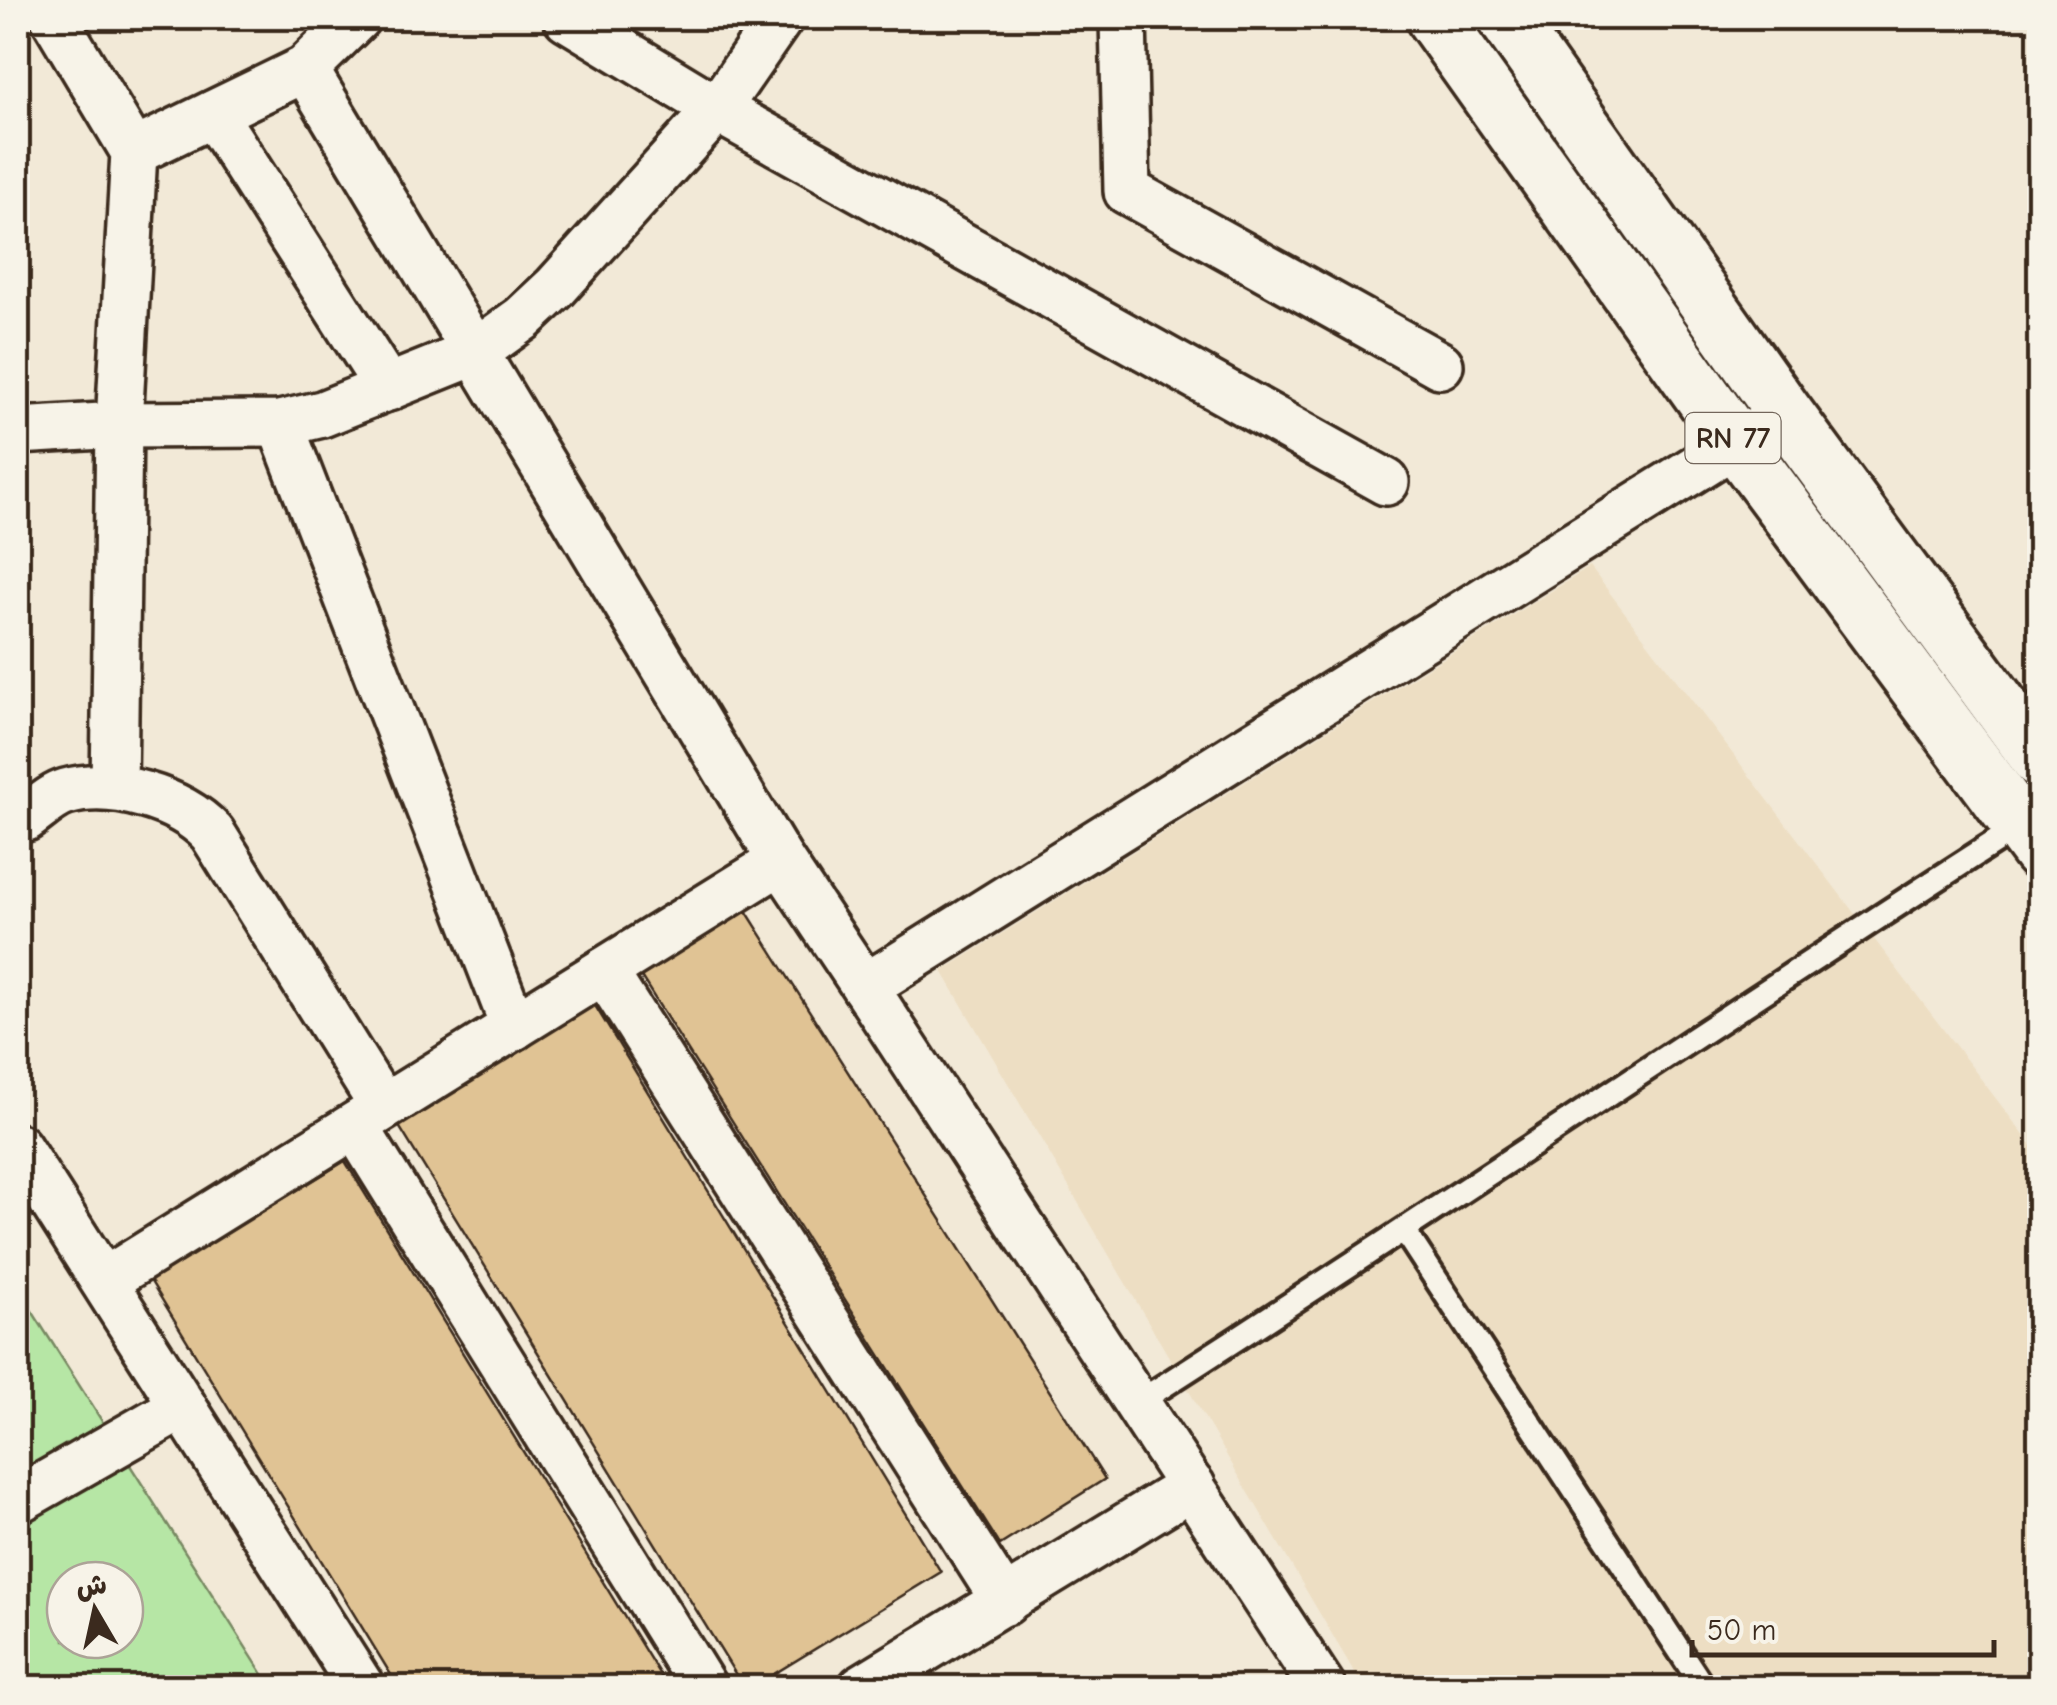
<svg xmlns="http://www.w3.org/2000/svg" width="2057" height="1705" font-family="'Comic Neue','Playpen Sans Arabic',sans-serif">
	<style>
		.built { fill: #eddec3 }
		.green { fill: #b6e6a5; stroke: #788862; stroke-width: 2.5; fill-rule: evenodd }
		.building { fill: #e0c394; stroke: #3b2a1e; stroke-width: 2.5 }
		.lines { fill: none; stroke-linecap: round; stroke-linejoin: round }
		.lane-casing { stroke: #3b2a1e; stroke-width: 30 }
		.street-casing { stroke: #3b2a1e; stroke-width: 52 }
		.highway-casing { stroke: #3b2a1e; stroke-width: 62 }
		.lane { stroke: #f7f3e8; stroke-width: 22 }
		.street { stroke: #f7f3e8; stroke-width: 45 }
		.highway { stroke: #f7f3e8; stroke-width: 55 }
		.labels { text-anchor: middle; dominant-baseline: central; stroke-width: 10; stroke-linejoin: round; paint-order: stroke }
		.shield { fill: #f7f3e8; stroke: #73665b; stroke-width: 2.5 }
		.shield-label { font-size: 30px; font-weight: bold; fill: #3b2a1e }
	</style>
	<rect width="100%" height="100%" fill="#f2e9d7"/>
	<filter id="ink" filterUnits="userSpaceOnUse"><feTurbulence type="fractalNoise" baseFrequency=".01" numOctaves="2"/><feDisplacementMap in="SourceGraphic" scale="20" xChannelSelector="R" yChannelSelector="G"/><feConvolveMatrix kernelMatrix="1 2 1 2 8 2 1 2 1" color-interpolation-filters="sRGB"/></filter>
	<g filter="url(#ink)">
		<!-- built -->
		<polygon class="built" points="1590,567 2039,1155 2039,1687 1363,1687 942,971"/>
		<!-- green -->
		<path class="green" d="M 18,1289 L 271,1687 L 18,1687 ZM 65,1580 L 125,1580 L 125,1640 L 65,1640 Z"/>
		<!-- building -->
		<g class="building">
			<polygon points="745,909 1105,1479 1000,1545 640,975"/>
			<polygon points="591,999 941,1572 751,1688 744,1688 394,1118"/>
			<polygon points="345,1161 668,1688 399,1688 150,1280"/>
		</g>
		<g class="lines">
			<!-- lane casing -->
			<g class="lane-casing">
				<g id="lane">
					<polyline points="1405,1232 1704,1688"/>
					<path d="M 1137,1403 C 1433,1214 1724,1015 2020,826"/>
				</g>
			</g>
			<!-- street casing -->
			<g class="street-casing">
				<g id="street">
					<polyline points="54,18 134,152 119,425 114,788"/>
					<polyline points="567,18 717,109 1386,482"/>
					<polyline points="1123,18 1127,191 1440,365"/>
					<polyline points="305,69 781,861 865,987"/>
					<polyline points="213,114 388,388"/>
					<polyline points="134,152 305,69 357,18"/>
					<polyline points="280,424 514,1027"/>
					<polyline points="18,431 119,425 280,424 322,414 476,352 523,318 555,288 717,109 780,18"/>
					<path d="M 18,807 L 26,818 C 38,810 52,796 66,792 C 112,779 180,799 212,833 L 383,1107"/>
					<polyline points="604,971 1005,1602"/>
					<polyline points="355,1126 704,1688"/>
					<polyline points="18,1147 362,1688"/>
					<polyline points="104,1281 781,861"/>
					<polyline points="18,1500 183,1406"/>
					<polyline points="861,1688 1192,1486"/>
					<polyline points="1323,1688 865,987 1765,425"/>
				</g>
			</g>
			<!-- highway casing -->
			<g class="highway-casing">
				<g id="highway">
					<polyline points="1434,18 1737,444 2040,852"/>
					<polyline points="1506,18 1784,412 2040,760"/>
				</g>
			</g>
			<!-- lane -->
			<use href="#lane" class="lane"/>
			<!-- street -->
			<use href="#street" class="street"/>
			<!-- highway -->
			<use href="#highway" class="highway"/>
		</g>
	</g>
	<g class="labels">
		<!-- shield labels -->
		<rect class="shield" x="1685.5" y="413" width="95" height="50" rx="8"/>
		<g class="shield-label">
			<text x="1733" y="438">RN 77</text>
		</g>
	</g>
	<!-- margin -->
	<rect width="2057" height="1705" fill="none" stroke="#f7f3e8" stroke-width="60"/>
	<rect x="30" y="30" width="1997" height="1645" fill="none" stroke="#3b2a1e" stroke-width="4" filter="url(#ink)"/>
	<!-- north arrow -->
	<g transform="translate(95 1610) rotate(351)"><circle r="48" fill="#f7f3e8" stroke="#aca397" stroke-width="2.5"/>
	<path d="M0-8L18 38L0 25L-18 38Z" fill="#3b2a1e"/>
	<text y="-15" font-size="28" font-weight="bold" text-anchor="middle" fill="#3b2a1e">ش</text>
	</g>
	<!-- scale -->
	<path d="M1692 1640v15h302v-15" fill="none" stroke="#3b2a1e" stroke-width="5"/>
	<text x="1707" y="1640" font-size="30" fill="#3b2a1e" stroke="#f7f3e8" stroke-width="8" paint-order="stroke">50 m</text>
</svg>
